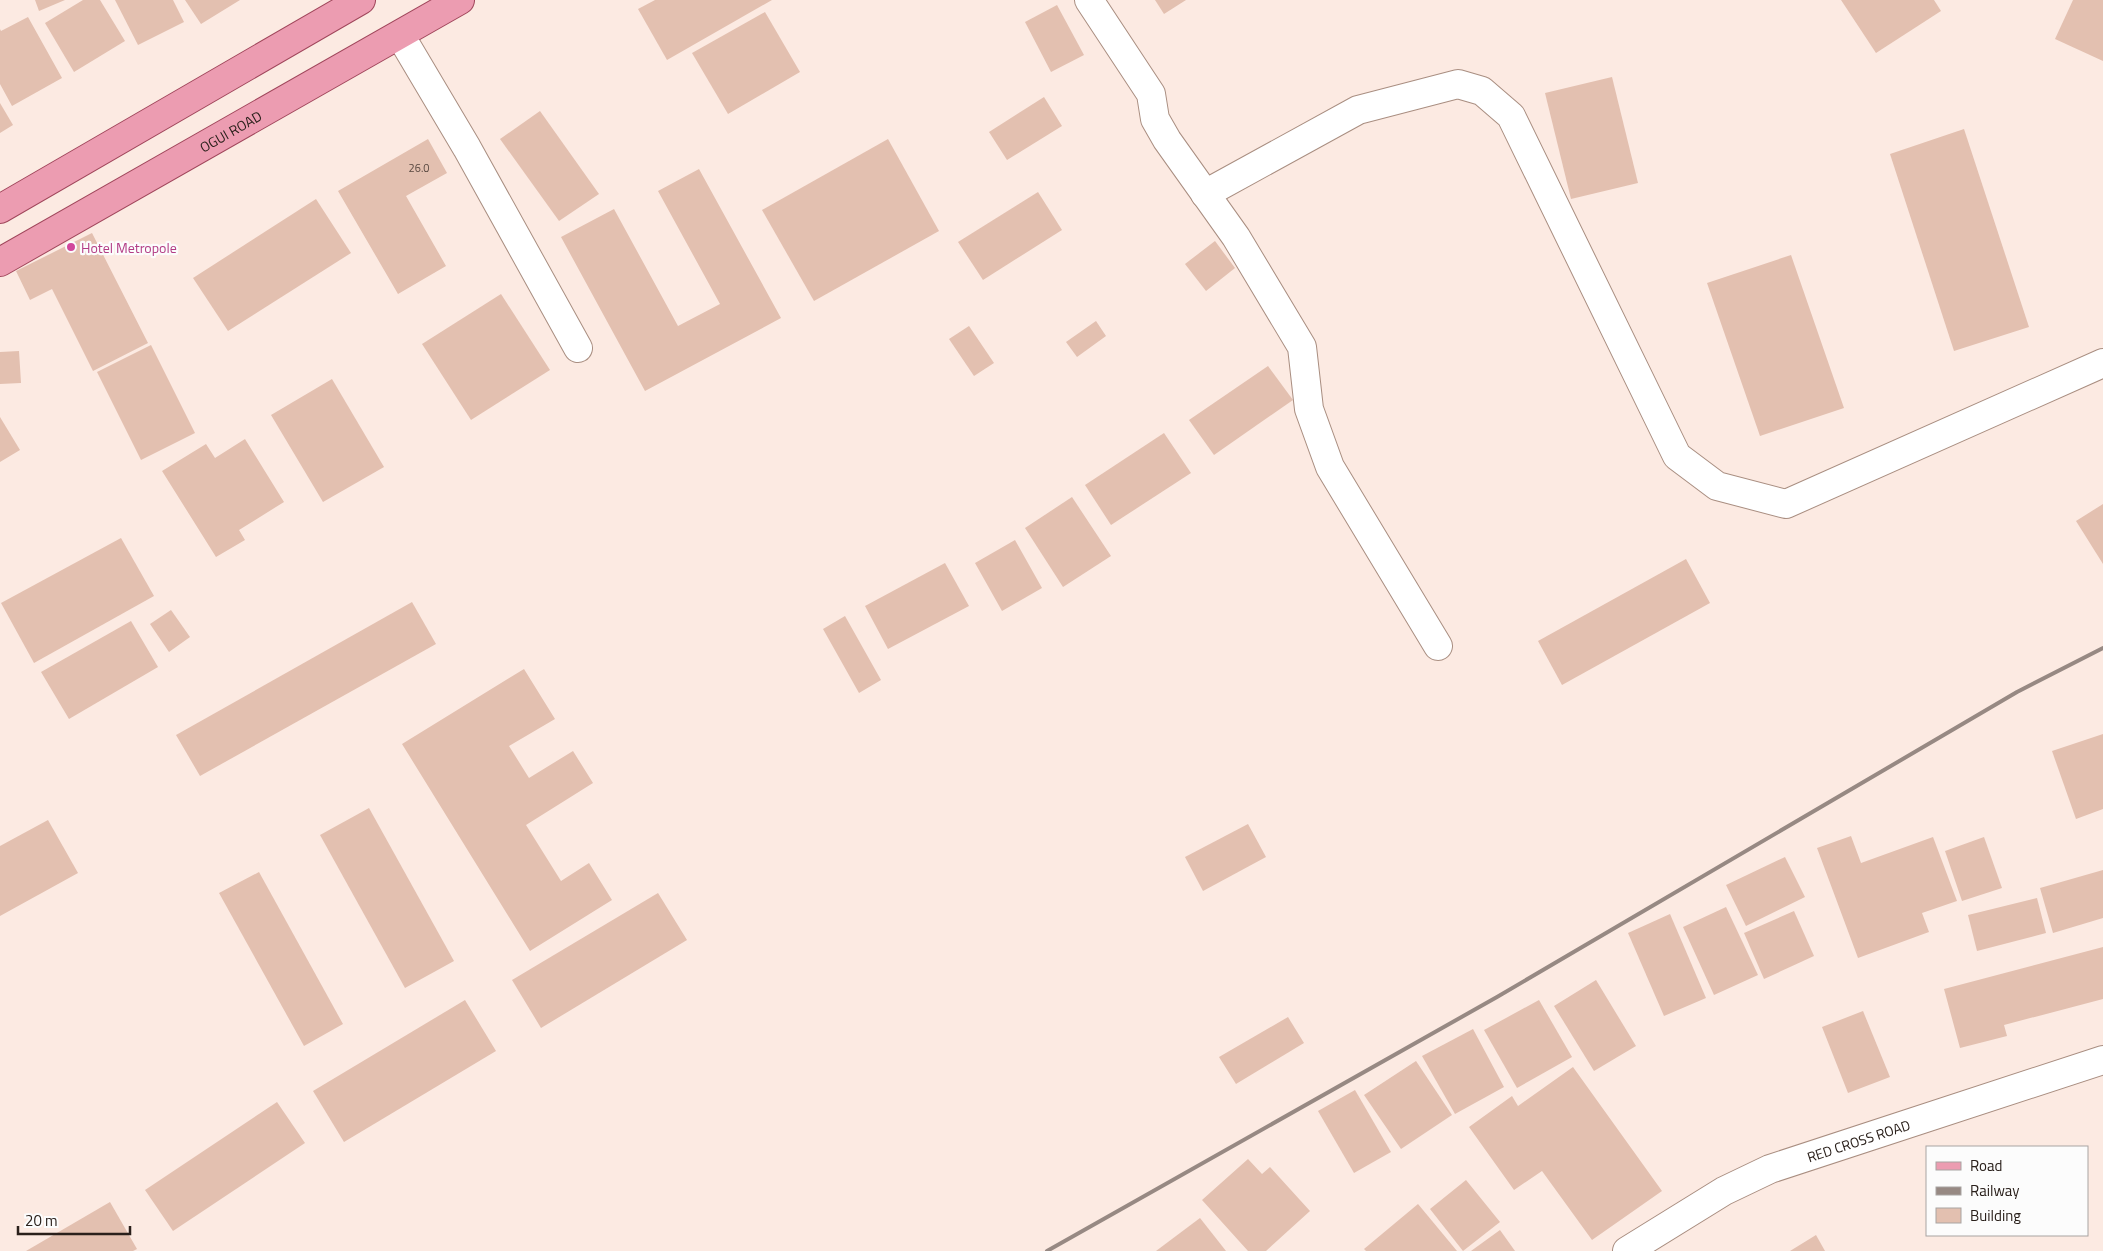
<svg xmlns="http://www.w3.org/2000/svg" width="2103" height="1251" font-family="'Titillium Web',sans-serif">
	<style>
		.building { fill: #e3c0b0 }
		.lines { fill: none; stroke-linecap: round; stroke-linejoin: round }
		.minor-casing { stroke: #a98e81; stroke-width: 30 }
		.major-casing { stroke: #a0465b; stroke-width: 30 }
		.minor { stroke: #fff; stroke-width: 28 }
		.major { stroke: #ec9cb1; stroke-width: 28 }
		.rail { stroke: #978983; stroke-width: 4 }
		.hotel-dot { fill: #d1479c; stroke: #fcfcfc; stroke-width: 2 }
		.labels { text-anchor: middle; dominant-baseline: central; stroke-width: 4.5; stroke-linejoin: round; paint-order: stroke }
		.number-label { font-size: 11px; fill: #584840 }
		.street-label { font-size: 14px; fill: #2a201b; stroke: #fcfcfc }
		.hotel-label { font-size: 14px; fill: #b23c85; stroke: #fcfcfc; text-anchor: start }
	</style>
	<rect width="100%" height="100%" fill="#fceae2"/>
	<!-- building -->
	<g class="building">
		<polygon points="35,0 65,0 39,11"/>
		<polygon points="83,0 100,0 125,41 74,72 45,23"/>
		<polygon points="115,0 173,0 184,22 138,45"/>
		<polygon points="185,0 240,0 201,24"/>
		<polygon points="655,0 772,0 667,60 638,9"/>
		<polygon points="1155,0 1186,0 1164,14"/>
		<polygon points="1841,0 1934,0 1941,11 1876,53"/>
		<polygon points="2073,0 2103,0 2103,61 2055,39"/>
		<polygon points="1057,5 1084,55 1051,72 1025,22"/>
		<polygon points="765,12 800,72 728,114 692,53"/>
		<polygon points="28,17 62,78 12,106 0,84 0,29 1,31"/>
		<polygon points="1612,77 1638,183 1571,199 1545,93"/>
		<polygon points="1044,97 1062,126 1007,160 989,132"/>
		<polygon points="0,103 13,125 0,133"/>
		<polygon points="540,111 599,194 559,221 500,139"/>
		<polygon points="1964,129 2029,327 1954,351 1890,154"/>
		<polygon points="428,139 447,173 406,196 446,266 398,294 338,191"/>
		<polygon points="888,139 939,231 814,301 762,210"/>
		<polygon points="699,169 781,318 645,391 561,237 614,209 678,326 720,304 658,191"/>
		<polygon points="1038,192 1062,230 983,280 958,242"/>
		<polygon points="316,199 351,253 228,331 193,278"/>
		<polygon points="92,233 148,343 93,371 52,289 30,300 16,271"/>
		<polygon points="1215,241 1235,268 1206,291 1185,264"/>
		<polygon points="1791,255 1844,408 1760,436 1707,283"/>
		<polygon points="501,294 550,370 471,420 422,344"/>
		<polygon points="1096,321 1106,336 1077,357 1066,342"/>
		<polygon points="969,326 994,363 974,376 949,339"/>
		<polygon points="151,345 195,433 141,460 97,372"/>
		<polygon points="19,351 21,383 0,384 0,352"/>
		<polygon points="1268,366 1293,400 1214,455 1189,420"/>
		<polygon points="332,379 384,467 323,502 271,415"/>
		<polygon points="0,417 20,450 0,462"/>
		<polygon points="1164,433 1191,473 1111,525 1085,485"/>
		<polygon points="245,439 284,502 239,530 245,540 216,557 162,471 206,444 215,458"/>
		<polygon points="1072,497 1111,556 1063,587 1025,528"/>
		<polygon points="2103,504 2103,564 2076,521"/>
		<polygon points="121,538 154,596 34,663 1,603"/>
		<polygon points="1015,540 1042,588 1002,611 975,563"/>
		<polygon points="1686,559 1710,603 1562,685 1538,641"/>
		<polygon points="945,563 969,606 888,649 865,606"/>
		<polygon points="412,602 436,644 200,776 176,735"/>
		<polygon points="171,610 190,637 169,652 150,624"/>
		<polygon points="845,616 881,680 859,693 823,629"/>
		<polygon points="131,621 158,667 69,719 41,672"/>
		<polygon points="524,669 555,719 509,746 529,778 573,751 593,783 526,825 561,881 589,863 612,900 530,951 402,744"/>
		<polygon points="2103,734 2103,809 2076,819 2052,751"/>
		<polygon points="369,808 454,961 405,988 320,835"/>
		<polygon points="48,820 78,873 0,916 0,846"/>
		<polygon points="1248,824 1266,857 1203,891 1185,857"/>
		<polygon points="1851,836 1861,863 1933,837 1957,901 1922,913 1929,932 1858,958 1817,848"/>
		<polygon points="1984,837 2002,888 1962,901 1945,851"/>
		<polygon points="1785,857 1805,897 1746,926 1726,885"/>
		<polygon points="2103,870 2103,918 2053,933 2040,888"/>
		<polygon points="259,872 343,1024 304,1046 219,893"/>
		<polygon points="658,893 687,940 541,1028 512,980"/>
		<polygon points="2037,898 2046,933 1977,951 1968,915"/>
		<polygon points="1726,907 1758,975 1714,995 1683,927"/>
		<polygon points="1794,911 1814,956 1764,979 1744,933"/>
		<polygon points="1670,914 1706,998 1664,1016 1628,933"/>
		<polygon points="2103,947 2103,999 2004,1025 2007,1036 1960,1048 1944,989"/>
		<polygon points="1596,980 1636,1046 1594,1071 1554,1006"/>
		<polygon points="465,1000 496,1051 344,1142 313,1091"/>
		<polygon points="1539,1000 1572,1057 1517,1088 1484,1030"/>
		<polygon points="1863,1011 1890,1077 1848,1093 1822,1027"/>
		<polygon points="1288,1017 1304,1043 1236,1084 1219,1057"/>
		<polygon points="1473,1029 1504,1087 1455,1114 1422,1056"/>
		<polygon points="1416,1061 1452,1115 1401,1149 1364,1095"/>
		<polygon points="1573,1067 1662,1191 1592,1240 1542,1171 1514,1190 1469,1127 1512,1096 1518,1106"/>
		<polygon points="1355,1090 1391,1152 1354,1173 1318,1111"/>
		<polygon points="277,1102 305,1143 173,1231 145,1190"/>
		<polygon points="1248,1159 1262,1174 1270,1167 1310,1211 1266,1251 1248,1251 1202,1200"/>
		<polygon points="1466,1180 1500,1222 1463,1251 1430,1209"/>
		<polygon points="110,1202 137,1249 133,1251 26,1251"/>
		<polygon points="1418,1204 1457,1251 1366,1251 1364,1249"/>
		<polygon points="1200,1218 1226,1251 1156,1251"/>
		<polygon points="1500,1230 1515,1251 1471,1251"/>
		<polygon points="1816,1235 1825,1251 1790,1251"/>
	</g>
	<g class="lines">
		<!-- minor casing -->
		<g class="minor-casing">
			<g id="minor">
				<polyline points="1089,0 1151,94 1155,119 1167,140 1236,237 1302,347 1309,409 1330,467 1438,646"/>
				<polyline points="400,35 467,148 578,348"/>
				<polyline points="1205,194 1358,110 1458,84 1482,91 1511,116 1677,456 1717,486 1786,504 2103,363"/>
				<path id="s1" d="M 1627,1251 L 1724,1191 L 1770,1169 L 2103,1060"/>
			</g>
		</g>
		<!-- major casing -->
		<g class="major-casing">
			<g id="major">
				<polyline points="0,209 361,0"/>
				<path id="s2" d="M 0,262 L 460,0"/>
			</g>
		</g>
		<!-- minor -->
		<use href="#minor" class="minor"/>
		<!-- major -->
		<use href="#major" class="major"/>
		<!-- rail -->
		<polyline class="rail" points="1047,1251 1497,997 2017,692 2103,648"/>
	</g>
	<!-- markers -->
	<circle class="hotel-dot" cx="71" cy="247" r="5"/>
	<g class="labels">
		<!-- number labels -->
		<g class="number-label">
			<text x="419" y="168">26.0</text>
		</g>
		<!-- street labels -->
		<g class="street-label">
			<text stroke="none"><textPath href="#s2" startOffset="265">OGUI ROAD</textPath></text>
			<text stroke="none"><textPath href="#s1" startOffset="258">RED CROSS ROAD</textPath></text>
		</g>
		<!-- hotel labels -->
		<g class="hotel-label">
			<text x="81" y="247">Hotel Metropole</text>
		</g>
	</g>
	<!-- legend -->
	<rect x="1926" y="1146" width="162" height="90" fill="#fcfcfc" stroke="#a8a4a2"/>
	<rect x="1936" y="1162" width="25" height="8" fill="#ec9cb1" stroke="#a8a4a2"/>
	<text x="1970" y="1171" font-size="15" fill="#2a201b">Road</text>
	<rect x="1936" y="1187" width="25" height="8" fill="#978983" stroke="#a8a4a2"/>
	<text x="1970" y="1196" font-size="15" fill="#2a201b">Railway</text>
	<rect x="1936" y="1208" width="25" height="15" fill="#e3c0b0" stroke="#a8a4a2"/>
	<text x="1970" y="1221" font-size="15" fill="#2a201b">Building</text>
	<!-- scale -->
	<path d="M18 1226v8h112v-8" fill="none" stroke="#2a201b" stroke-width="2.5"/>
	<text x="25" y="1226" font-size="15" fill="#2a201b" stroke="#fcfcfc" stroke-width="4" paint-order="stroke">20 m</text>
</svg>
